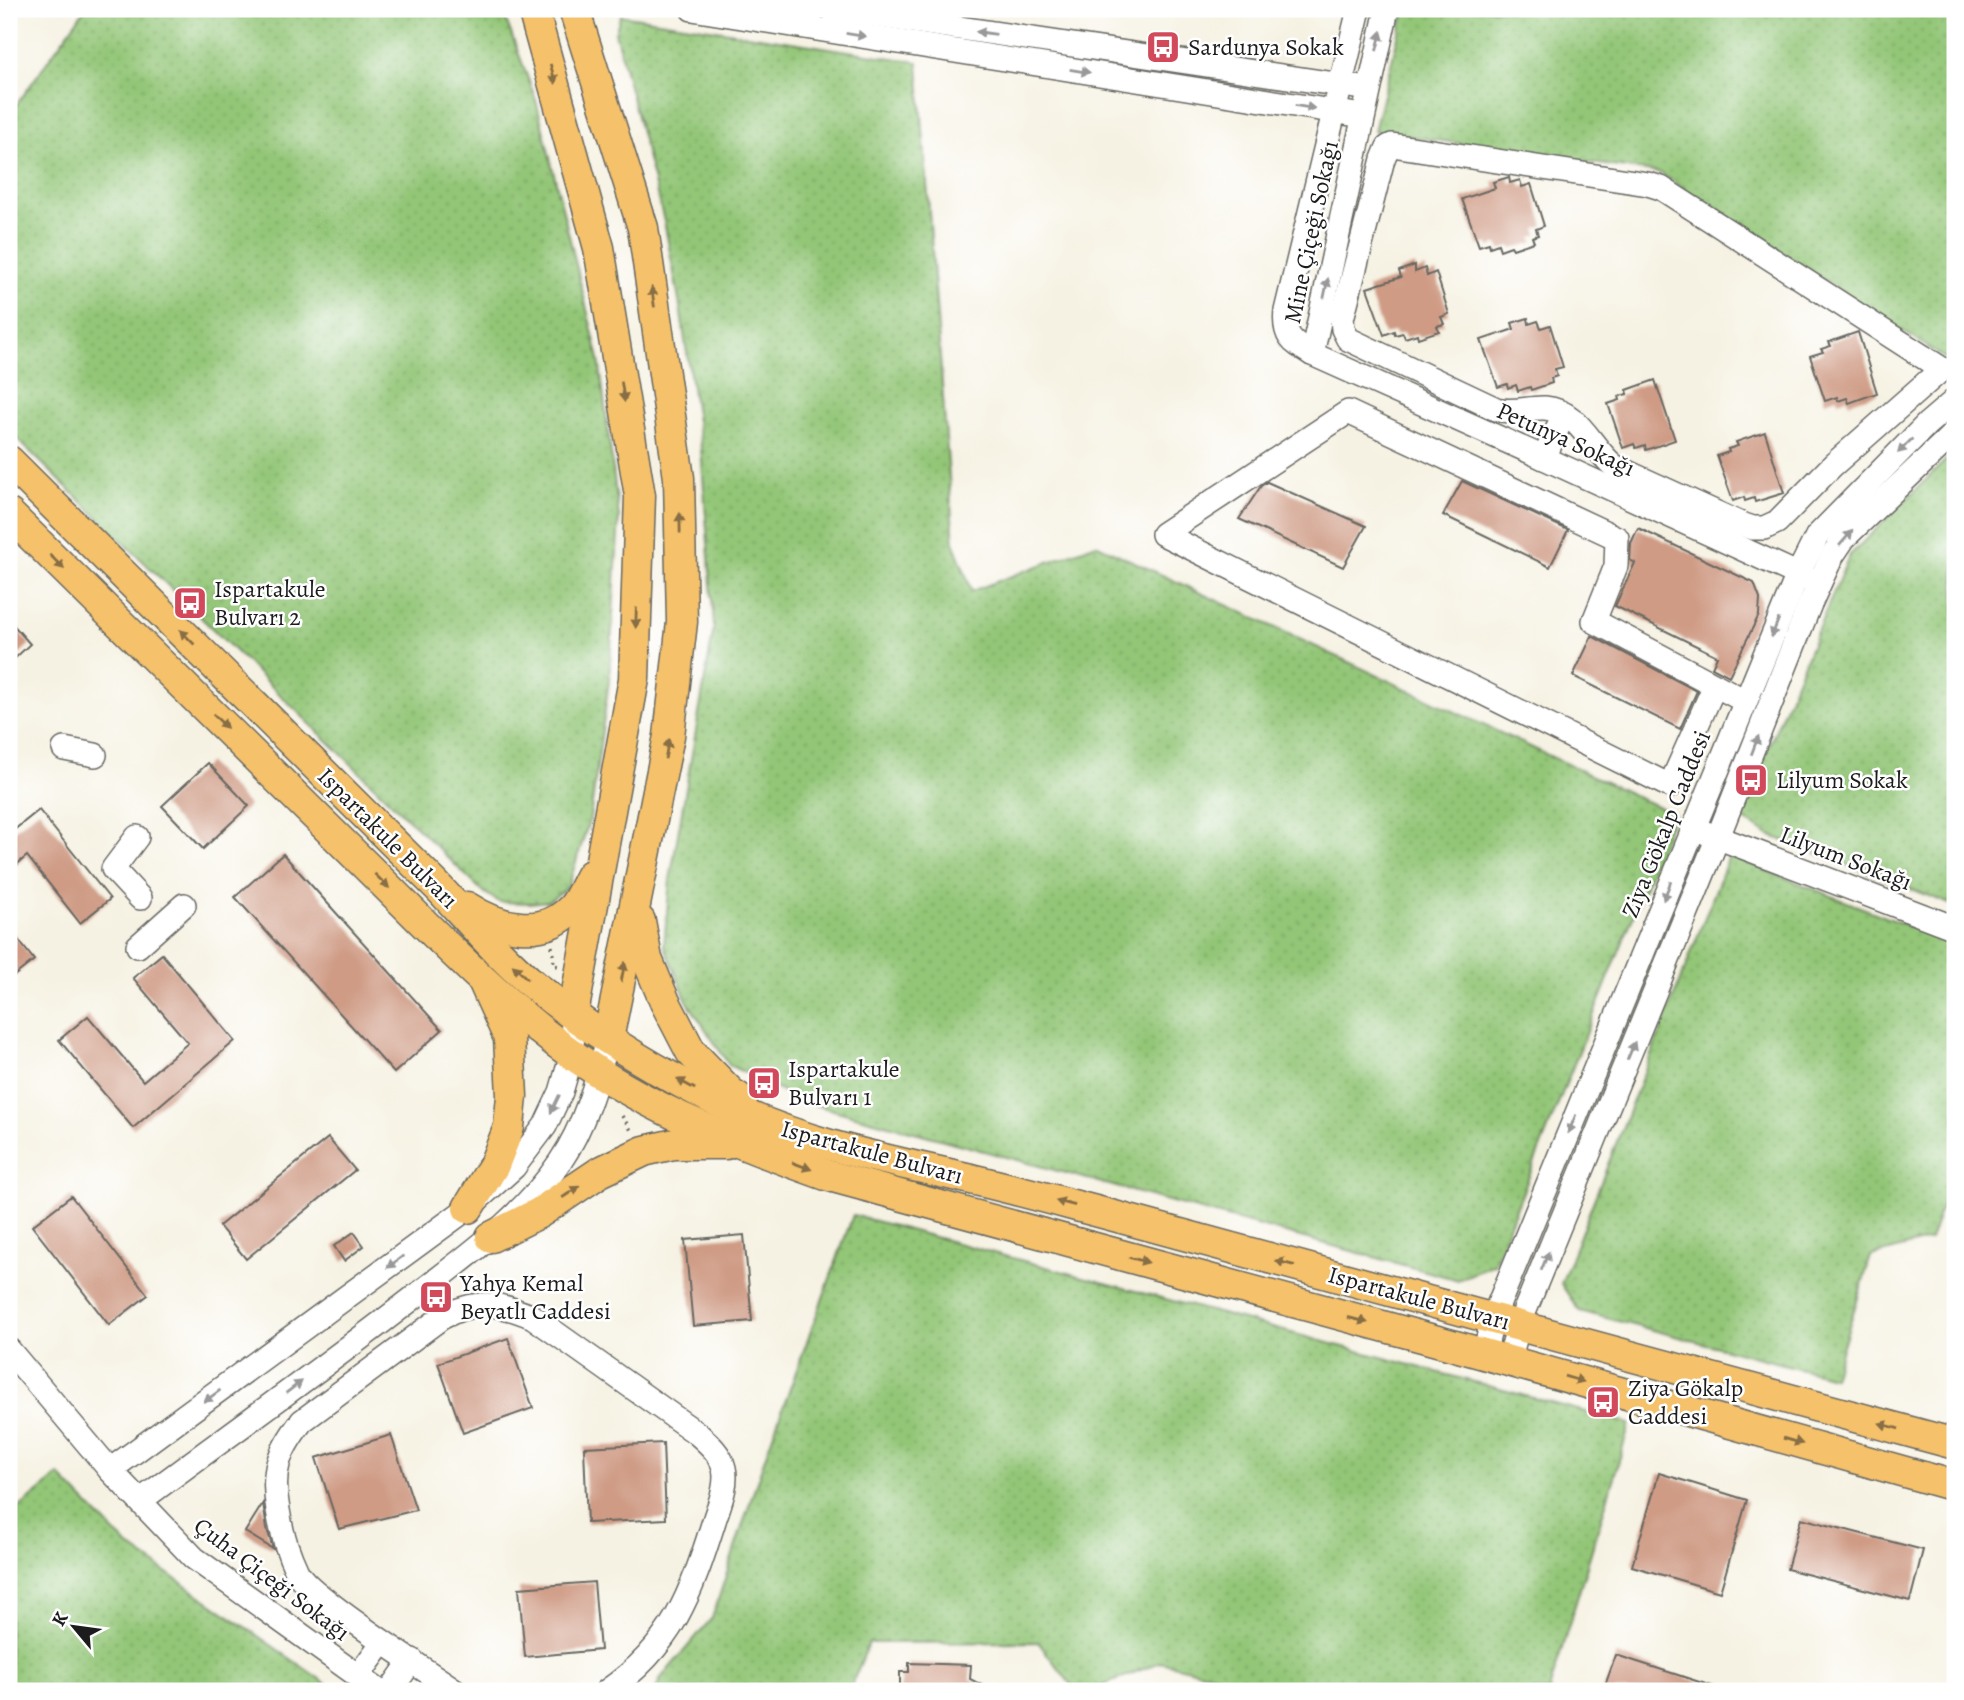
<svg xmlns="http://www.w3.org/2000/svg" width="1964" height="1700" font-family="Alegreya,serif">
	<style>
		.grass { fill: url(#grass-dots); stroke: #58714a; stroke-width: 2 }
		.building { fill: #cf9b85 }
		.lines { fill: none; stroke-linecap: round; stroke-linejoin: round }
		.minor-casing { stroke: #686762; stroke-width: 26 }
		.major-casing { stroke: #686762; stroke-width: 33 }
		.path { stroke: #686762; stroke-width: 3.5; stroke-dasharray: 2 5; stroke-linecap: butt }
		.minor { stroke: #fff; stroke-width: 23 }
		.major { stroke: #f5c16b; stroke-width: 30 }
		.oneway { fill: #999 }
		.oneway2 { fill: #886e44 }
		.labels { text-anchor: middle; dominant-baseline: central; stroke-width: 5; stroke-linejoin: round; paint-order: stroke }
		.poi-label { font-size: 24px; fill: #1c1c1c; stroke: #fff; text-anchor: start }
		.street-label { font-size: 24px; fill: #1c1c1c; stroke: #fff }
	</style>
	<defs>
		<pattern id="grass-dots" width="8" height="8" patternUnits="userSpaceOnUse" patternTransform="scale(1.75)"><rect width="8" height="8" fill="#93c677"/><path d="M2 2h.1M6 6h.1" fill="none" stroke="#7eaa66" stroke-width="1.8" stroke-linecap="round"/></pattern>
	</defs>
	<rect width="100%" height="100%" fill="#fff"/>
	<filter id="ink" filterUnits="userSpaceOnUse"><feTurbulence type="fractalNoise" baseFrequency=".0143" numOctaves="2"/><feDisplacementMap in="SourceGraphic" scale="14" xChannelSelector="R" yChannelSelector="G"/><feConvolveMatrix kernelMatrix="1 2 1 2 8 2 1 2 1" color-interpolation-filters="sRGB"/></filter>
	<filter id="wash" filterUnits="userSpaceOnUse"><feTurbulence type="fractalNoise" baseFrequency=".00686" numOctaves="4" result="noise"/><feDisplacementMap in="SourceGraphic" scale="28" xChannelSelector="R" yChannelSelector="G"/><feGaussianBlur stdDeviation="1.57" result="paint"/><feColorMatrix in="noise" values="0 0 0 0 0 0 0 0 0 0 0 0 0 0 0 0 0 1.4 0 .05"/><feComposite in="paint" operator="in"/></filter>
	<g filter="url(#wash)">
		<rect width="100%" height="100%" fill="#f6f2e3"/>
		<!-- grass -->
		<g class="grass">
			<polygon points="85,9 502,9 536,100 599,359 619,517 609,681 590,818 568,887 549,901 530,903 499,902 482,891 9,431 9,115"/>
			<polygon points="1405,9 1955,9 1955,365 1660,173 1374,131"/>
			<polygon points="621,15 918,62 954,544 972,591 1096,544 1674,814 1494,1264 1458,1280 804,1102 729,1065 687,1001 664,945 670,880 714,627 701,448 679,300 664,221 615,32"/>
			<polygon points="1955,451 1955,906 1771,836 1739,817 1849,556"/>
			<polygon points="1729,856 1955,944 1955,1169 1930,1240 1871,1256 1833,1377 1579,1311 1561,1284"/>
			<polygon points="853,1215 1630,1424 1549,1691 1284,1691 1160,1662 1090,1691 1076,1691 1038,1642 869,1643 849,1691 655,1691 661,1678 712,1618 765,1457"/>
			<polygon points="59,1475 126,1544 337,1691 9,1691 9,1516"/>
		</g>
		<g id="blocks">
			<!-- building -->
			<g class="building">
				<polygon points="1509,177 1510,183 1520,180 1522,187 1531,184 1544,226 1536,229 1538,235 1532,237 1534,242 1513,249 1511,246 1500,250 1498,244 1490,247 1489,243 1479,246 1462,199 1495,188 1493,182"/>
				<polygon points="1415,265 1415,272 1425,268 1427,276 1436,272 1449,314 1441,317 1444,324 1437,326 1439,331 1418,338 1417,334 1405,338 1403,333 1395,335 1394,331 1384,335 1367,288 1401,277 1399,271"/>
				<polygon points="1528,318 1529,324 1538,321 1541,328 1550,325 1563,367 1555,369 1557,376 1551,378 1552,383 1531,390 1530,387 1518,391 1516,385 1508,388 1507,384 1498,387 1481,340 1514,329 1512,323"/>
				<polygon points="1858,332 1877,393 1849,403 1847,398 1838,401 1837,397 1825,401 1810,356 1823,352 1821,349 1831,346 1829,342"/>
				<polygon points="1655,380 1675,440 1646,450 1645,445 1636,448 1634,444 1623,448 1608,404 1620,400 1619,396 1628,394 1627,390"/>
				<polygon points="1765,432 1784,493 1755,502 1754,498 1745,501 1744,497 1733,501 1717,456 1729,452 1728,449 1738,446 1736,442"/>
				<polygon points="1462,481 1568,530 1550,567 1443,515"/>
				<polygon points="1267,482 1366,526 1343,567 1239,519 1261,486"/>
				<polygon points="1638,528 1754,583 1760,599 1759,615 1729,676 1712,667 1717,656 1615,606 1635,563 1630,560 1631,543"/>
				<polygon points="9,620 30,644 9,664"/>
				<polygon points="1592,636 1697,691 1680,729 1573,676"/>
				<polygon points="208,763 249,806 203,849 162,806"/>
				<polygon points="39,810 110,899 80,923 27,856 9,871 9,834"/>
				<polygon points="283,854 442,1030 394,1073 235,897"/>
				<polygon points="9,928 34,960 9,980"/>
				<polygon points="162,954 235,1041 133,1128 59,1040 88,1016 143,1081 176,1053 188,1043 133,978"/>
				<polygon points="328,1138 355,1170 246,1259 219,1226"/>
				<polygon points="71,1196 148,1295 109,1325 32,1226"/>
				<polygon points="354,1232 364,1246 344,1261 334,1246"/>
				<polygon points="744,1235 752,1321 693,1326 685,1240"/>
				<polygon points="508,1338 533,1408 463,1433 438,1363"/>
				<polygon points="391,1435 416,1510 339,1529 316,1458"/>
				<polygon points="663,1443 666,1519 587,1523 584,1447"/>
				<polygon points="1659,1473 1747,1500 1720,1592 1632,1566"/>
				<polygon points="263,1503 267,1529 273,1549 245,1532"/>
				<polygon points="1801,1518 1923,1550 1910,1601 1787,1569"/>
				<polygon points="594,1582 600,1650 525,1657 519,1588"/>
				<polygon points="1616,1655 1718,1688 1717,1691 1603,1691"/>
				<polygon points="909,1663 971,1665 970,1679 993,1691 900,1691 900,1672 909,1672"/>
			</g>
		</g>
	</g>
	<g filter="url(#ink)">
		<use href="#blocks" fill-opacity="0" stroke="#686762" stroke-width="2"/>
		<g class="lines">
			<!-- minor casing -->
			<g class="minor-casing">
				<g id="minor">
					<polyline points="692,9 1363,116"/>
					<polyline points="831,9 1369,89"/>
					<path d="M 1359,9 L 1286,311 C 1283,337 1292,342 1312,354 L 1544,458 L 1810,580"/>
					<path d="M 1392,145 L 1648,184 L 1661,188 L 1942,369 L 1833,465 L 1777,522 L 1764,528 L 1753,528 L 1741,524 L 1614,466 C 1590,447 1580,411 1545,408 C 1528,407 1514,414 1496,409 L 1348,339 L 1343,329 L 1342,319 L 1383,159 L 1388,147 Z"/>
					<polyline points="1312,354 1387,9"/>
					<polyline points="1544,458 1564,414"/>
					<polyline points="1715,685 1670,786 1163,534 1348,412 1617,538 1616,566 1594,621 1715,685 1745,701"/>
					<polyline points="64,749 95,755"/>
					<polyline points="1706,833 1955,928"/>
					<polyline points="137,837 113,869 140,898"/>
					<polyline points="138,946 184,905"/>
					<polyline points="9,1350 110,1470 194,1558 379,1691"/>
					<polyline points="1484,1354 1493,1318 1798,574 1817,536 1927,424 1955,400"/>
					<polyline points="1509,1361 1519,1325 1718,837 1810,604 1832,556 1844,538 1955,432"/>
					<polyline points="110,1470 468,1208 514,1167 545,1126 561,1092 572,1054 573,1014"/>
					<path d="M 141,1500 C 233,1432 327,1365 417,1295 C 468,1255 524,1216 560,1162 C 585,1125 597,1081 608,1039"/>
					<polyline points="358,1676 383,1642"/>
					<polyline points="390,1691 412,1660"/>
					<path d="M 456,1691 C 415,1663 372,1636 332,1605 C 321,1596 304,1585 297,1572 C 288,1553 281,1531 278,1510 C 271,1471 278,1452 302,1421 L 441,1318 C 476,1299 497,1302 533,1317 L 698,1434 C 708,1443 721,1454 724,1468 C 728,1485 719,1505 714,1521 C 691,1594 673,1646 607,1691"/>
				</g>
			</g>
			<!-- major casing -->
			<g class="major-casing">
				<g id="major">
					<polyline points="533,9 599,248 640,496 634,679 573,1014"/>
					<polyline points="574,9 643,228 679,478 682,622 669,736 608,1039"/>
					<path d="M 9,461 L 437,886 C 469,920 499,956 535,986 C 594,1034 662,1075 731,1108 C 807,1145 893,1161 975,1180 C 1018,1190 1061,1202 1103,1213 C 1387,1291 1672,1365 1955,1444"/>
					<path d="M 9,514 C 124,628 240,741 355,855 C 432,930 507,1013 598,1072 C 668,1117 747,1147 826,1175 L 1441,1342 L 1955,1486"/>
					<path d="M 467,907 C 498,927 542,940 572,908 C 580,900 585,885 591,875"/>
					<polyline points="640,921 647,959 665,1002 691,1052 731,1093 742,1100"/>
					<polyline points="468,1208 494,1165 509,1127 512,1096 509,1038 485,985"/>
					<polyline points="491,1237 539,1213 600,1172 644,1151 674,1144 726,1144"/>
				</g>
			</g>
			<!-- path -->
			<g class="path">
				<polyline points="552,946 554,965 558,966"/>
				<polyline points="622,1116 631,1130"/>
			</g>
			<!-- minor -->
			<use href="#minor" class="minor"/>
			<!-- major -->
			<use href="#major" class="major"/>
		</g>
		<!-- one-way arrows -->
		<defs><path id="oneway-solid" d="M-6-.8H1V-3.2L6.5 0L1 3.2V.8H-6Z" transform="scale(1.75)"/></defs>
		<g class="oneway">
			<use href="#oneway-solid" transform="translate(986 33) rotate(-172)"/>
			<use href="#oneway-solid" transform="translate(856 35) rotate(9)"/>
			<use href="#oneway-solid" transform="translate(1379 41) rotate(-76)"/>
			<use href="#oneway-solid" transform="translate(1080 71) rotate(9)"/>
			<use href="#oneway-solid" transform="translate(1305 107) rotate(9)"/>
			<use href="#oneway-solid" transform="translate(1326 288) rotate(-78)"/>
			<use href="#oneway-solid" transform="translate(1905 446) rotate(135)"/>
			<use href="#oneway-solid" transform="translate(1846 538) rotate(-49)"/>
			<use href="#oneway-solid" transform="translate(1775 628) rotate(112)"/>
			<use href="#oneway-solid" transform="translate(1755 745) rotate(-69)"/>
			<use href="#oneway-solid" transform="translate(1667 891) rotate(112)"/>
			<use href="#oneway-solid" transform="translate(1631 1051) rotate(-68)"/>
			<use href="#oneway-solid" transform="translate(555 1104) rotate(116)"/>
			<use href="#oneway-solid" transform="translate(1572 1124) rotate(112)"/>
			<use href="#oneway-solid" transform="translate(1545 1261) rotate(-68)"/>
			<use href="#oneway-solid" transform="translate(395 1262) rotate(143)"/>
			<use href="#oneway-solid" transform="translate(294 1387) rotate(-37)"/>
			<use href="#oneway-solid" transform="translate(212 1396) rotate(144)"/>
		</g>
		<g class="oneway2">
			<use href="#oneway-solid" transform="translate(553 74) rotate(75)"/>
			<use href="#oneway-solid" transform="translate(653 297) rotate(-98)"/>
			<use href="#oneway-solid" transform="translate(623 392) rotate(81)"/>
			<use href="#oneway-solid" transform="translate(680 523) rotate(-91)"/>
			<use href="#oneway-solid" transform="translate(57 562) rotate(45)"/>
			<use href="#oneway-solid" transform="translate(636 618) rotate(92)"/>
			<use href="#oneway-solid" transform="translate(187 637) rotate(-135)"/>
			<use href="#oneway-solid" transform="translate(220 721) rotate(44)"/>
			<use href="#oneway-solid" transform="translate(667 749) rotate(-79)"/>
			<use href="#oneway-solid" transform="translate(382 881) rotate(44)"/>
			<use href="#oneway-solid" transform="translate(520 972) rotate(-137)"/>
			<use href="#oneway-solid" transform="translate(623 972) rotate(-79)"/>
			<use href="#oneway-solid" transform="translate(686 1084) rotate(-151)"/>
			<use href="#oneway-solid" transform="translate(802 1166) rotate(20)"/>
			<use href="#oneway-solid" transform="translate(571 1192) rotate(-33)"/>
			<use href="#oneway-solid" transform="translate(1065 1203) rotate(-165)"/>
			<use href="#oneway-solid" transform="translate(1139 1260) rotate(15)"/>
			<use href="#oneway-solid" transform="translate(1285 1263) rotate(-165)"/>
			<use href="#oneway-solid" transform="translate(1358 1320) rotate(15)"/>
			<use href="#oneway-solid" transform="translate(1574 1379) rotate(16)"/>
			<use href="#oneway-solid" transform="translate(1889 1426) rotate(-164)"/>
			<use href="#oneway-solid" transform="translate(1793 1441) rotate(16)"/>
		</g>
	</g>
	<!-- icons -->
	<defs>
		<g id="bus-square" transform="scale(1.75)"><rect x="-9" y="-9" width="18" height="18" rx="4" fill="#d1495b" stroke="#fff"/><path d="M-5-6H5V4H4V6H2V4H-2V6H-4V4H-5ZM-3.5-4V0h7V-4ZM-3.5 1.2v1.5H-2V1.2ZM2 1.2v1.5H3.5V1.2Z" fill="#fff"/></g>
	</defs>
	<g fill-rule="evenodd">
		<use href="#bus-square" x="1163" y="47"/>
		<use href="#bus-square" x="190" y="603"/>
		<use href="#bus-square" x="1751" y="780"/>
		<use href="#bus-square" x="764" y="1083"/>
		<use href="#bus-square" x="436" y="1297"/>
		<use href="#bus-square" x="1603" y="1402"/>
	</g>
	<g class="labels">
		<!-- poi labels -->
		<g class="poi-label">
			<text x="1188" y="47">Sardunya Sokak</text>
			<text x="214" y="589">Ispartakule<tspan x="214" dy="28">Bulvarı 2</tspan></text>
			<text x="1776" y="780">Lilyum Sokak</text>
			<text x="788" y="1069">Ispartakule<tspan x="788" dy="28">Bulvarı 1</tspan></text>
			<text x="460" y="1283">Yahya Kemal<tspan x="460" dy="28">Beyatlı Caddesi</tspan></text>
			<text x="1628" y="1388">Ziya Gökalp<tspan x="1628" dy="28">Caddesi</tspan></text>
		</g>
		<!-- street labels -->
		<g class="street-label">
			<text transform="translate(1311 232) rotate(-78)">Mine Çiçeği Sokağı</text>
			<text transform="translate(1566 439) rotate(24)">Petunya Sokağı</text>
			<text transform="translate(1666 824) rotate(-68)">Ziya Gökalp Caddesi</text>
			<text transform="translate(388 838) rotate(45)">Ispartakule Bulvarı</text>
			<text transform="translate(1846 858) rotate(21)">Lilyum Sokağı</text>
			<text transform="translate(872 1152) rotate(15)">Ispartakule Bulvarı</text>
			<text transform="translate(1419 1298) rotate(15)">Ispartakule Bulvarı</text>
			<text transform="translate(272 1579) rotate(37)">Çuha Çiçeği Sokağı</text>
		</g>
	</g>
	<!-- margin -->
	<rect width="1964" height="1700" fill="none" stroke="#fff" stroke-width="35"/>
	<!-- north arrow -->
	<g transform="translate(74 1627) rotate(299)" stroke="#ffffff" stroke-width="5" paint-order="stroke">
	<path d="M0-5L12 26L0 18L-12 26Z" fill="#1c1c1c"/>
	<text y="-10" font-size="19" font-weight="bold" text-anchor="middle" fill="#1c1c1c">K</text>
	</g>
</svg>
